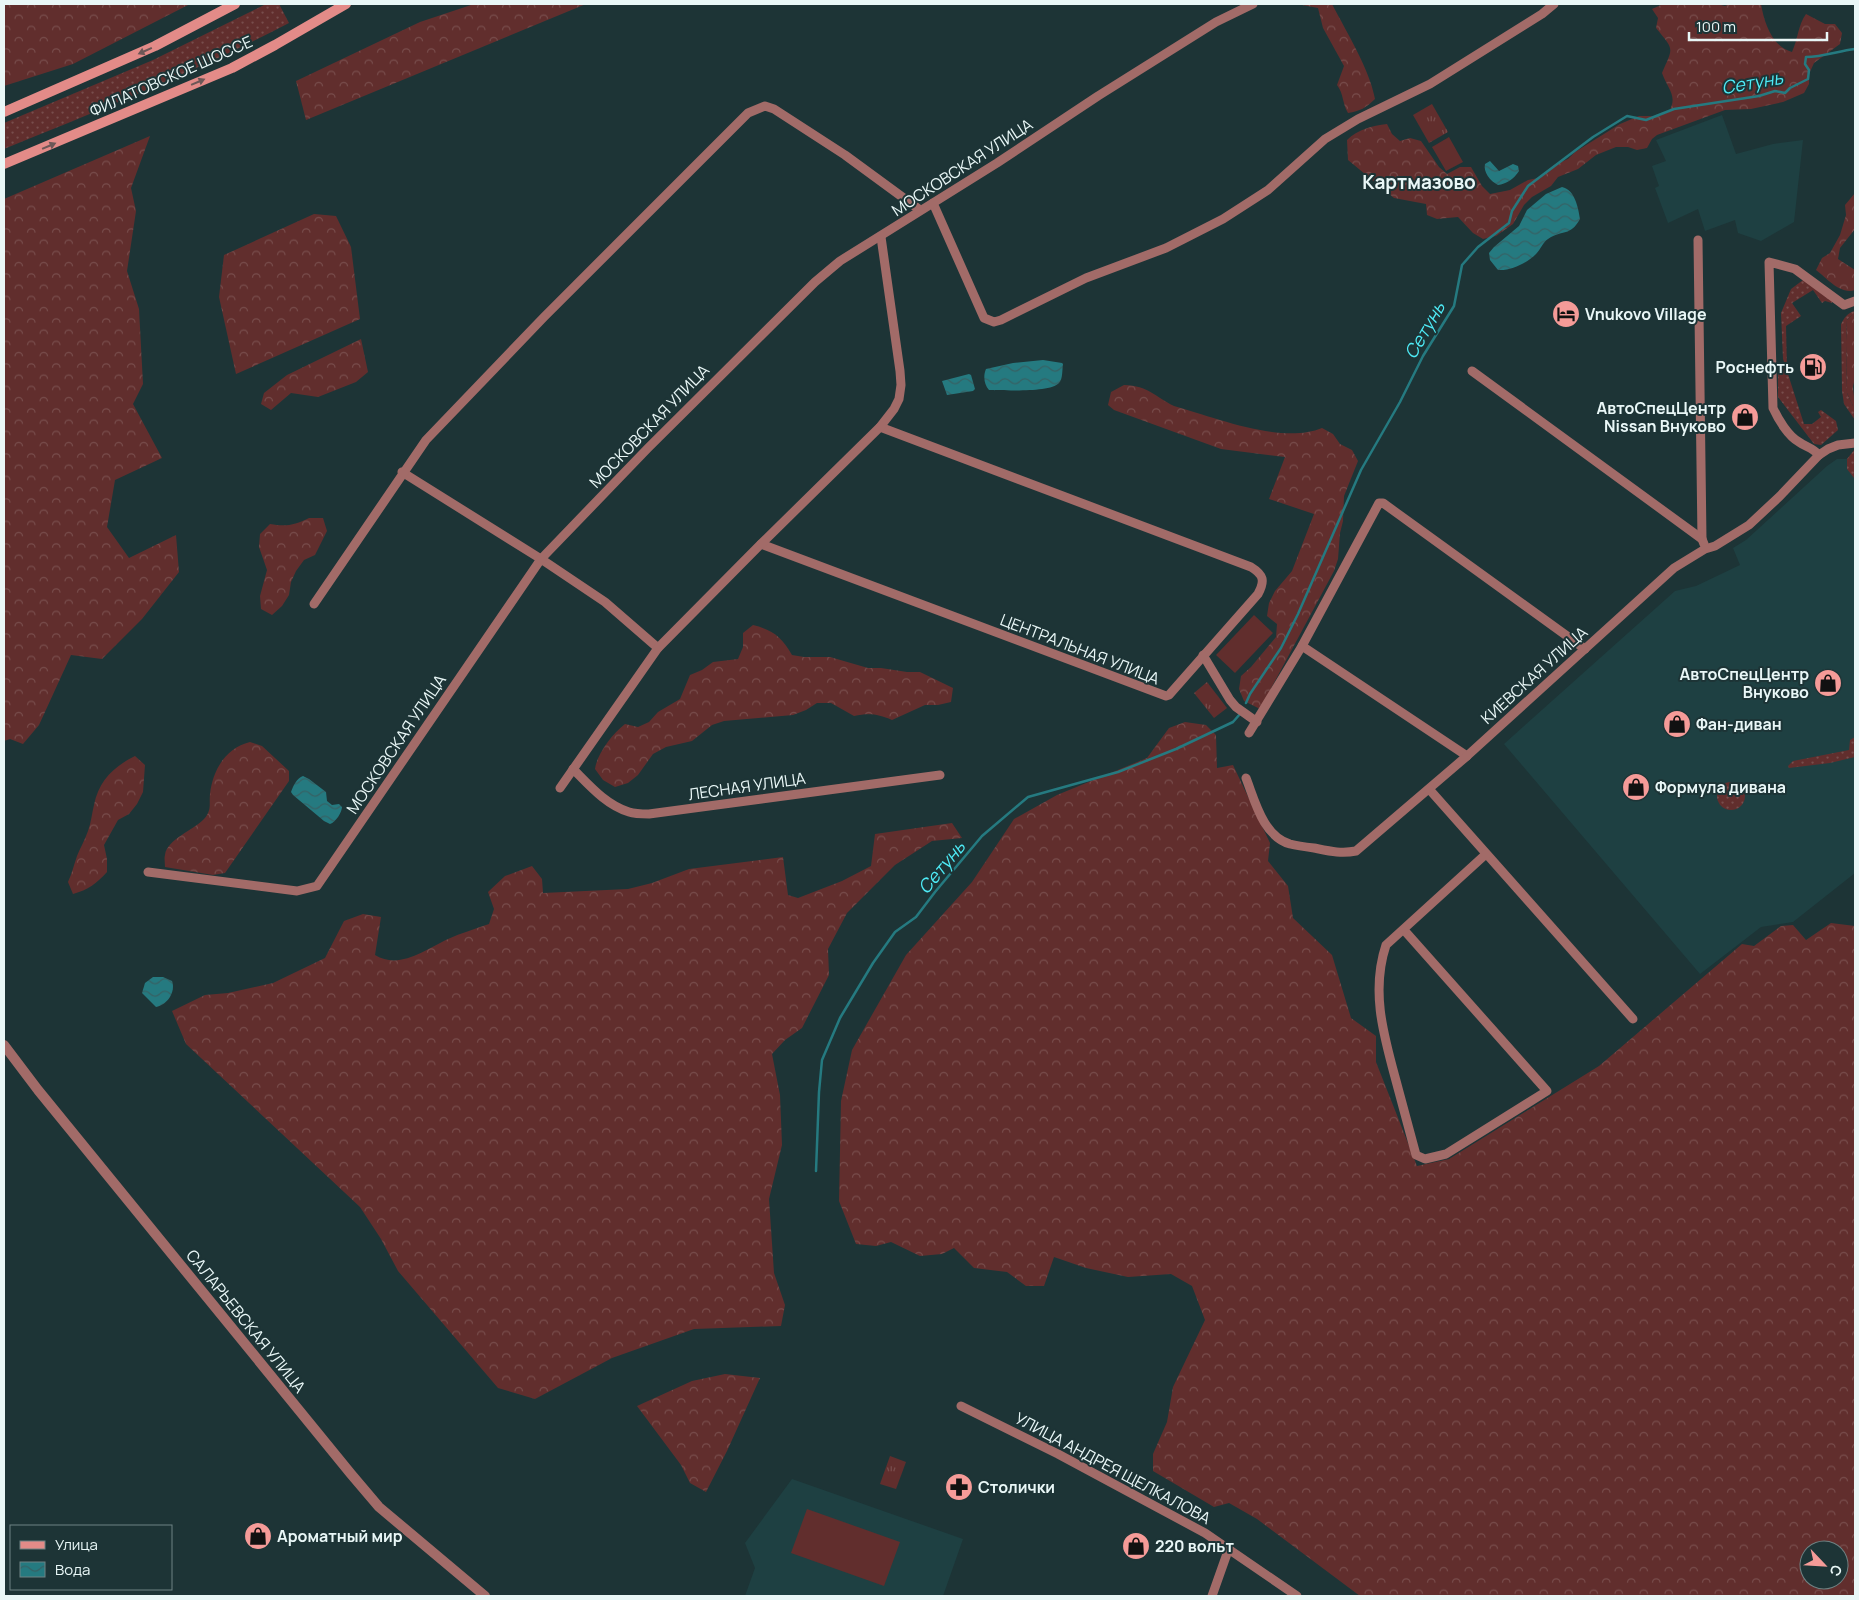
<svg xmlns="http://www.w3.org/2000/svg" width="1859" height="1600" font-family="Manrope,sans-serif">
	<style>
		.built { fill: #1e4042 }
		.grass { fill: url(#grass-dots) }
		.forest { fill: url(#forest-crowns); fill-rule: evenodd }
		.park { fill: url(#park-tufts) }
		.pitch { fill: #612e2d }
		.water { fill: url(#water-waves) }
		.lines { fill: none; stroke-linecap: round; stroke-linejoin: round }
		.stream { stroke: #257a80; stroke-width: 2.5 }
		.minor { stroke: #a26b68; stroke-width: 9 }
		.tertiary { stroke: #a26b68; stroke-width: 10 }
		.secondary { stroke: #e38b88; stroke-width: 10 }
		.oneway { fill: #6c5757 }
		.labels { text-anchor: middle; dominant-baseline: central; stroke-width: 4; stroke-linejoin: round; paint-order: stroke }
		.street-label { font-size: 16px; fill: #e9f7f7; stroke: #1d3436 }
		.poi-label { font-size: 16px; font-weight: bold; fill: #e9f7f7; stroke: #1d3436; text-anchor: start }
		.water-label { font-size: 18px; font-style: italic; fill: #4eebf6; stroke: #1d3436 }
		.quarter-label { font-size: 19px; font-weight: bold; fill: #e9f7f7; stroke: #1d3436 }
	</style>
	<defs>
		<pattern id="grass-dots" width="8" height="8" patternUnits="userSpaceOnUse" patternTransform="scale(1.25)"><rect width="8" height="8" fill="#612e2d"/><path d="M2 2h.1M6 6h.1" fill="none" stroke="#784d4c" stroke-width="1.8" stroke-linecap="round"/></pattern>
		<pattern id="forest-crowns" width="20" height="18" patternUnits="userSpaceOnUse" patternTransform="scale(1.25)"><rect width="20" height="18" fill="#612e2d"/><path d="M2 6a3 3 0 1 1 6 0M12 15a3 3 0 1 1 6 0" fill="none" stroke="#784d4c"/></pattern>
		<pattern id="park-tufts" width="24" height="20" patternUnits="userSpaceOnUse" patternTransform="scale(1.25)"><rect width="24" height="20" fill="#612e2d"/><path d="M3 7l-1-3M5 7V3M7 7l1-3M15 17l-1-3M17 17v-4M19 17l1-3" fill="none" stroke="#784d4c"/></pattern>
		<pattern id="water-waves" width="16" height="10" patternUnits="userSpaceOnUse" patternTransform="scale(1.25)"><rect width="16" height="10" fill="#257a80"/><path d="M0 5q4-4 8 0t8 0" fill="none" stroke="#366265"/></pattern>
	</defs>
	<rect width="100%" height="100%" fill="#1d3436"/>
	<!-- built -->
	<g class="built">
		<polygon points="1722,115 1736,154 1773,144 1803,140 1794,222 1761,241 1738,233 1735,220 1705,231 1698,209 1668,223 1655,188 1659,186 1652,166 1666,161 1656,140"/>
		<polygon points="1837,459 1855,459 1855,873 1793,922 1761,927 1700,974 1504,744 1675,591 1696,586 1740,565 1733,548 1746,540 1827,466"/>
		<polygon points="792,1479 963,1539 943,1596 745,1596 755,1568 745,1543"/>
	</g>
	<!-- grass -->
	<g class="grass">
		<path d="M 266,4 L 279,4 L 289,23 C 197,71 100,110 4,149 L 4,123 L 153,60 Z"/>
		<polygon points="1807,277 1832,299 1832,303 1825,301 1822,303 1813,290 1792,303 1801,316 1786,326 1787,371 1804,424 1812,424 1821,417 1818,412 1821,410 1836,421 1838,430 1821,445 1814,444 1778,397 1778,370 1785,365 1783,359 1781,313 1791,289"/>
		<path d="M 1855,311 L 1855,315 L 1852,315 L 1847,320 L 1846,342 L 1847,393 L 1853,406 L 1855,406 L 1855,420 L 1844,404 L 1842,391 L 1841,324 C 1845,317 1847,313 1855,311 Z"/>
		<polygon points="1855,449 1855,623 1854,478 1847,469 1847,459"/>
		<polygon points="1855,737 1855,757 1830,763 1789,768 1788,766 1793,761 1849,750 1850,740"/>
		<circle cx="1731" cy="796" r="14"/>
	</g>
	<!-- forest -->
	<g class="forest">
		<polygon points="4,4 190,4 73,64 4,86"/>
		<polygon points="474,4 586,4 306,120 296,81 420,22"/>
		<path d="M 1297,4 L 1332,4 C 1346,31 1370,70 1375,99 C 1366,108 1360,111 1348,113 C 1342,103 1344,94 1337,85 L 1344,66 L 1323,28 L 1318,8 Z"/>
		<path d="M 1663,4 L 1717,4 L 1725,6 L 1729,4 L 1761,4 C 1764,22 1772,47 1792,52 C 1798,39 1798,25 1806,14 L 1825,24 L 1835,24 L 1842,33 L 1840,44 L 1814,63 L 1809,74 L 1809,84 L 1804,93 L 1783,102 L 1751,109 L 1725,110 L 1657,135 L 1652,139 L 1647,148 L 1637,150 L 1628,147 L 1616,147 L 1596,155 L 1578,169 L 1558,177 L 1551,186 L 1532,197 L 1524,205 L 1513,224 L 1496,236 L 1483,239 L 1473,233 L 1458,217 L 1437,219 L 1427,215 L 1426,204 L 1394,198 L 1348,160 L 1347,140 C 1358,129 1372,126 1387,124 L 1392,134 L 1400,141 L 1410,138 L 1421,141 L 1439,167 L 1447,174 L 1460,167 L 1471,167 L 1482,186 L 1490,194 L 1510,190 L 1528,180 L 1538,178 L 1554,165 L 1568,159 L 1575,152 L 1620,124 L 1639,116 L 1659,116 L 1669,112 C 1678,95 1668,90 1662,73 C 1673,47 1675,51 1656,28 L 1658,18 L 1652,9 Z"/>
		<polygon points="150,136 131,188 136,211 127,271 139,309 143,384 133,404 162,458 115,480 107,527 129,558 176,535 179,572 142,619 102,659 71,655 39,725 23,744 10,739 4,741 4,199"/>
		<path d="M 1855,193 L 1855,229 L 1840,248 L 1838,259 L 1855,270 L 1855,290 C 1840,295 1827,278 1816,270 L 1822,258 L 1830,253 L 1840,235 L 1846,215 L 1845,205 Z"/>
		<polygon points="314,214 336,216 351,247 360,319 236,374 219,297 224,255"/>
		<polygon points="1852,315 1855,315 1855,377 1853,387 1855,406 1853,406 1847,393 1846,342 1847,320"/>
		<polygon points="361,339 368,372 356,382 318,397 291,393 271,410 261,404 264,393 287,375"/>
		<path d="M 1124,385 C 1149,386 1154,396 1174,406 C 1214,417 1282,445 1322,428 L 1333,434 L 1340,444 L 1352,450 L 1358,461 L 1344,496 L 1343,521 L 1340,533 L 1338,559 L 1334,571 L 1260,709 L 1244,701 L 1239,689 L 1241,676 L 1251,667 L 1276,637 L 1277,624 L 1267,616 L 1269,603 L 1275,591 L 1292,571 L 1314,514 L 1269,499 L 1285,457 L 1221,449 L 1114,410 L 1108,405 L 1111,392 Z"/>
		<path d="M 309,518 L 323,518 L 327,531 L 315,555 L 304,560 L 296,571 L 291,582 L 289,595 L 282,606 L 272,615 L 261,609 L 260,596 L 267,570 L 259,547 L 260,534 L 270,524 C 286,527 295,525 309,518 Z"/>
		<path d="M 753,625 C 773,630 782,637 792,655 L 804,657 L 830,657 L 868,668 L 881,668 L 907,672 L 920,672 L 953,688 L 951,702 L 938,705 L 925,705 L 892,720 C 878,714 869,713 854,716 L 831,703 L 817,703 L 806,710 L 793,715 L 724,721 L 712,725 L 692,741 L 666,747 L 653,754 L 638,775 L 628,783 L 615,787 L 603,780 L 595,769 C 597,754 612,734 625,724 L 638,727 L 649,722 L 658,712 L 680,699 L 690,675 L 702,670 L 713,662 L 738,659 L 743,647 L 743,633 Z"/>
		<path d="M 1185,722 L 1206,725 L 1216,735 L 1217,768 L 1233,765 L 1270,843 L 1268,861 L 1288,886 L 1293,918 L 1332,955 L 1351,1018 L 1376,1036 L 1376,1062 L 1417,1166 L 1449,1159 L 1599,1066 L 1742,944 L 1754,946 L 1781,926 L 1793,925 L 1806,940 L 1831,923 L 1855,926 L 1855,1596 L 1360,1596 L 1257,1519 L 1229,1503 L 1214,1507 L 1153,1471 L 1153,1454 L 1167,1422 L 1173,1387 L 1205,1320 L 1192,1286 L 1171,1274 L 1128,1277 L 1086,1268 L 1054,1257 L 1044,1286 L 1026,1286 L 1007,1272 L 974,1268 L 954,1248 L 942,1254 L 920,1256 L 891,1242 L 876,1246 L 856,1244 L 839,1201 L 841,1101 L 852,1050 L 906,955 L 972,882 L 1014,819 L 1057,795 L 1147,758 L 1169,728 ZM 1809,1550 L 1839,1550 L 1839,1580 L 1809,1580 Z"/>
		<path d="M 250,742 L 262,746 L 289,771 L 289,781 L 225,873 L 213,875 L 165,867 C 165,863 164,858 165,855 C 167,839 194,830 204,819 C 212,810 209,804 210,794 C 213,769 226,748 250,742 Z"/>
		<path d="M 135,756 L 145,765 L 143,792 L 137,804 L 129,814 L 118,820 L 104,845 L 107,859 L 107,872 C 97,883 88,890 73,894 L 68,882 C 72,873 74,865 77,856 C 80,848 85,840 88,831 C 91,823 92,813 94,805 C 99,781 113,767 135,756 Z"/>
		<path d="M 952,823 L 962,838 L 932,841 L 895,865 L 847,913 L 828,949 L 829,975 L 802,1028 L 785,1040 L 772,1054 L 780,1095 L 782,1145 L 769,1199 L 774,1273 L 785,1305 L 781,1326 L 694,1329 L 612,1358 L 535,1399 L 498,1388 L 398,1271 L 381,1239 L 360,1207 L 186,1044 L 172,1011 L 205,995 L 228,993 L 273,983 L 325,958 L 344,921 L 363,914 L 381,917 L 375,955 C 399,970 425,950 448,939 C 461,933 475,929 489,924 L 494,909 L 488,892 L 505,876 L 532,866 L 542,879 L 543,893 L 628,889 L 652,883 L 689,869 L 783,857 L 788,895 L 798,898 L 842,881 L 871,866 L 875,834 Z"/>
		<polygon points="725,1374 760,1378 727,1451 706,1492 690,1483 681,1465 637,1406 692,1381"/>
	</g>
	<!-- park -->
	<g class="park">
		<polygon points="1432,104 1448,132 1429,143 1413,115"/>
		<polygon points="1207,682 1227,708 1214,718 1194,693"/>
		<polygon points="890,1456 906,1462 896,1489 880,1484"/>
	</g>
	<!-- pitch -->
	<g class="pitch">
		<polygon points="1449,137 1463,162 1446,171 1432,147"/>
		<polygon points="1254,615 1273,633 1235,673 1216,655"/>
		<polygon points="807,1509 900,1542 884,1586 791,1553"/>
	</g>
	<!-- water -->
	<g class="water">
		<path d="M 1490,161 L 1499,171 L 1513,164 L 1518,166 L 1519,171 C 1514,179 1506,184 1498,185 C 1490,181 1483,172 1485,164 Z"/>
		<path d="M 1562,187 C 1575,190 1578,207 1580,219 C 1570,237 1563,229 1548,239 C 1543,242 1541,249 1536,254 C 1527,263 1511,271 1498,270 L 1490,260 L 1489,253 L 1494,247 L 1519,226 L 1527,210 L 1546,194 Z"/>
		<path d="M 1043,360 L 1062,363 L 1063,364 C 1062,370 1063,379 1059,383 C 1050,393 1003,390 989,390 C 984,384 983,376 986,369 L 1013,363 Z"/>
		<polygon points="969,374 971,375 975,389 973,391 947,395 942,381"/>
		<path d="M 303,776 L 309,779 L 326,792 L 327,801 L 332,805 L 339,804 L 342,807 C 342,812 336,822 330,824 L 324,821 L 293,795 L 291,792 C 293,786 297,778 303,776 Z"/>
		<path d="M 153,977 L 163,977 L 172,981 C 176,992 167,1005 156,1007 L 142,993 L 145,983 Z"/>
	</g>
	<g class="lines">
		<!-- stream -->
		<g class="stream">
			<path d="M 1246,703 L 1250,694 L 1281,648 L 1298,614 L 1361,470 L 1400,402 L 1423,356 L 1454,306 L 1462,265 L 1478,247 L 1509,223 L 1512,211 L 1528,186 L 1593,137 L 1627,116 L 1646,120 L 1674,109 L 1759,96 L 1775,91 L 1785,93 L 1790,88 L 1808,79 L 1809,70 L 1805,64 L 1806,57 C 1823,57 1838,51 1855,49"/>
			<polyline points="816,1171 819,1092 822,1060 840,1018 873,963 895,932 916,917 935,892 982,836 1028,797 1118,772 1176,749 1233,722 1240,714"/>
		</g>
		<!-- minor -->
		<g class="minor">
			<polyline points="933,203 984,318 994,322 1001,320 1086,278 1166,248 1223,219 1268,190 1325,139 1358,119 1430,84 1542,14 1554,4"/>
			<polyline points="1698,240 1702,539"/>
			<polyline points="1472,371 1702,539 1704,544"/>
			<path d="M 1819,455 C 1813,448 1806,447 1799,442 C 1788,436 1778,419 1773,408 L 1769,262 L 1795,269 L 1844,305 L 1855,301"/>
			<polyline points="402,472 541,559 605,602 658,648"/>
			<path d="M 761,544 L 1166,696 L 1169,695 L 1258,594 C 1265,581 1264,575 1251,567 L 880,427"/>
			<polyline points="314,604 426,440 544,317 748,113 765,106 774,109 845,155 920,210"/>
			<polyline points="1302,646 1467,756"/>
			<polyline points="1203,655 1230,700 1236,707 1257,722"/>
			<polyline points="1249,733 1302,646 1379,503 1383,503 1585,649"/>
			<path d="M 573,769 C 589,785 606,805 629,812 C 635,814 643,814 649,814 L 940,775"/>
			<path d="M 1246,778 C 1255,801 1263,836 1290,844 C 1298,846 1306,847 1314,848 C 1329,851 1341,854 1356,851 L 1467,756 L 1674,568 L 1705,549 L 1715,546 L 1749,525 L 1780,496 L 1819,455 L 1828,449 L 1838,445 L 1855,443"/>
			<polyline points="560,788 658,648 761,544 880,427 894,409 899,399 901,385 900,371 881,237"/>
			<polyline points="1429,789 1633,1019"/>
			<polyline points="148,872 297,891 317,886 541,559 648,448 815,282 840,261 997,163 1098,96 1216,22 1253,4"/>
			<path d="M 1404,930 L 1547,1091 L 1446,1154 L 1425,1159 L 1416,1155 C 1409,1129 1402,1103 1395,1077 C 1383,1033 1371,990 1386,945 L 1486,854"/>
			<polyline points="961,1406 1058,1454 1205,1533 1297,1596"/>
			<polyline points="1212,1596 1229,1548"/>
		</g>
		<!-- tertiary -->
		<polyline class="tertiary" points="4,1045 38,1090 351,1474 379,1507 485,1596"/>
		<!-- secondary -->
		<g class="secondary">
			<polyline points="4,112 155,46 235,4"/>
			<polyline points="4,164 232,68 275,45 346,4"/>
		</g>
	</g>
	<!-- one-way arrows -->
	<defs><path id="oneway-solid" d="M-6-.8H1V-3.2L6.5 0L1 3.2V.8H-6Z" transform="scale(1.25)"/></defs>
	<g class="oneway">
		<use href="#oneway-solid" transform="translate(145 51) rotate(156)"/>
		<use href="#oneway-solid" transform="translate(198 82) rotate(-23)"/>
		<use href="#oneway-solid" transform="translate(49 146) rotate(-23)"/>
	</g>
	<!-- icons -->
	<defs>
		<g id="hotel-disc" transform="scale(1.4375)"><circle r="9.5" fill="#f59b98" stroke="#1d3436"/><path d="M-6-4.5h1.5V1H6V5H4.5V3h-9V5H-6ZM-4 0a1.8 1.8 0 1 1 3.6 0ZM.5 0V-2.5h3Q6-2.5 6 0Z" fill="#111"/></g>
		<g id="fuel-disc" transform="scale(1.4375)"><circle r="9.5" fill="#f59b98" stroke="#1d3436"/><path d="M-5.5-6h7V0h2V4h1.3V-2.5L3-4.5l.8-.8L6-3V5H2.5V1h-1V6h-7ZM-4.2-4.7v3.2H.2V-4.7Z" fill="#111"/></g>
		<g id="shop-disc" transform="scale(1.4375)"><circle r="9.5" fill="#f59b98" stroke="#1d3436"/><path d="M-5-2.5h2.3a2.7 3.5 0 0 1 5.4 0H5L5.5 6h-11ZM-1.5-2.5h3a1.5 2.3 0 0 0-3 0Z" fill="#111"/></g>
		<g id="pharmacy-disc" transform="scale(1.4375)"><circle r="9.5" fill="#f59b98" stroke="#1d3436"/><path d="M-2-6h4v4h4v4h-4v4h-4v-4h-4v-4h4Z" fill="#111"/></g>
	</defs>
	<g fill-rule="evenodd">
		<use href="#hotel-disc" x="1566" y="314"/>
		<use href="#fuel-disc" x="1813" y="367"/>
		<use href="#shop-disc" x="1745" y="417"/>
		<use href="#shop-disc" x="1828" y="683"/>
		<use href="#shop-disc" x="1677" y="724"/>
		<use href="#shop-disc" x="1636" y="787"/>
		<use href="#pharmacy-disc" x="959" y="1487"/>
		<use href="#shop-disc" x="258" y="1536"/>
		<use href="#shop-disc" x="1136" y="1546"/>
	</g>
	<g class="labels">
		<!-- street labels -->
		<g class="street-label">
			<text transform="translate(171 76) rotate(-24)">ФИЛАТОВСКОЕ ШОССЕ</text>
			<text transform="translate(962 167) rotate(-33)">МОСКОВСКАЯ УЛИЦА</text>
			<text transform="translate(649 426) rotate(-46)">МОСКОВСКАЯ УЛИЦА</text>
			<text transform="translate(1080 649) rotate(21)">ЦЕНТРАЛЬНАЯ УЛИЦА</text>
			<text transform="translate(1534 675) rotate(-42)">КИЕВСКАЯ УЛИЦА</text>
			<text transform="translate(396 744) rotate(-56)">МОСКОВСКАЯ УЛИЦА</text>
			<text transform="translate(747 786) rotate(-8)">ЛЕСНАЯ УЛИЦА</text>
			<text transform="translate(246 1321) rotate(51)">САЛАРЬЕВСКАЯ УЛИЦА</text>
			<text transform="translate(1113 1468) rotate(28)">УЛИЦА АНДРЕЯ ЩЕЛКАЛОВА</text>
		</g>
		<!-- poi labels -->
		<g class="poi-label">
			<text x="1585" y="314">Vnukovo Village</text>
			<text x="1794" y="367" text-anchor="end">Роснефть</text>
			<text x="1726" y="408" text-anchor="end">АвтоСпецЦентр<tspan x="1726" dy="18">Nissan Внуково</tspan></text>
			<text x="1809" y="674" text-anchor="end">АвтоСпецЦентр<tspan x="1809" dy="18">Внуково</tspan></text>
			<text x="1696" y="724">Фан-диван</text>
			<text x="1655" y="787">Формула дивана</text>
			<text x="978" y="1487">Столички</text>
			<text x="277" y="1536">Ароматный мир</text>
			<text x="1155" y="1546">220 вольт</text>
		</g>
		<!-- water labels -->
		<g class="water-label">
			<text transform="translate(1752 82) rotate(-10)">Сетунь</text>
			<text transform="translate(1424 330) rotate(-60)">Сетунь</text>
			<text transform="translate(941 867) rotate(-50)">Сетунь</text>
		</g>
		<!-- quarter labels -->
		<g class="quarter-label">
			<text x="1419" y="182">Картмазово</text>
		</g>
	</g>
	<!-- border -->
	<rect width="1859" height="1600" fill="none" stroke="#e9f7f7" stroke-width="10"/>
	<!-- legend -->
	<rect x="10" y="1525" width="162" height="65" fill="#1d3436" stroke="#6f8283"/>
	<rect x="20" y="1541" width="25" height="8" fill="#e38b88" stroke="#6f8283"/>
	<text x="55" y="1550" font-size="15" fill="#e9f7f7">Улица</text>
	<rect x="20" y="1562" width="25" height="15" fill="url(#water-waves)" stroke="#6f8283"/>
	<text x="55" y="1575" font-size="15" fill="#e9f7f7">Вода</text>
	<!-- north arrow -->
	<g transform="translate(1824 1565) rotate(115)"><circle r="24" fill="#1d3436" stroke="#6f8283"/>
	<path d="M0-4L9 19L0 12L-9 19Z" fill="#f59b98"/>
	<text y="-8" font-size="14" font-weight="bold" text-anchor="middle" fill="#e9f7f7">С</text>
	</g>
	<!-- scale -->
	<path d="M1689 32v8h138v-8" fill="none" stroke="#e9f7f7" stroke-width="2.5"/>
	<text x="1696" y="32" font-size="15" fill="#e9f7f7" stroke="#1d3436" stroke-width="4" paint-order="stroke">100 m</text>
</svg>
